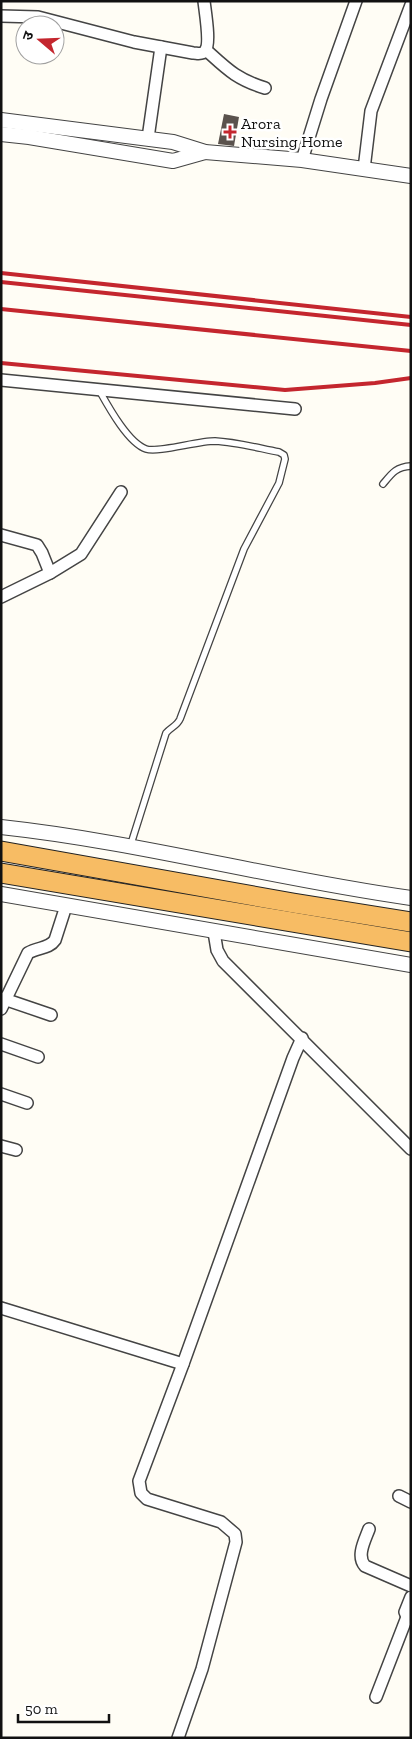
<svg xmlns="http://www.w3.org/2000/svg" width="412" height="1739" font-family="'Zilla Slab','Noto Sans Devanagari',serif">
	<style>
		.building { fill: #5a524d }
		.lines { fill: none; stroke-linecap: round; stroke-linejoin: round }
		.service-casing { stroke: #444; stroke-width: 8 }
		.minor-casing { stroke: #444; stroke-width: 14 }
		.tertiary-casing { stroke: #444; stroke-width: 16 }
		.trunk-casing { stroke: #222; stroke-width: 21 }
		.service { stroke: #fff; stroke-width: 5.5 }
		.minor { stroke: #fff; stroke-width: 11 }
		.tertiary { stroke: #fff; stroke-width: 14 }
		.trunk { stroke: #f7bc64; stroke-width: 19 }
		.rail { stroke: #c4262e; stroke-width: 4 }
		.poi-dot { fill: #c4262e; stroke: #fff; stroke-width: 2 }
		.labels { text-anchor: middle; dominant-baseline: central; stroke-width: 5; stroke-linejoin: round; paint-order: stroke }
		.poi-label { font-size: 16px; fill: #111; stroke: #fff; text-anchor: start }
	</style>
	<rect width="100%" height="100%" fill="#fffdf5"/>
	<!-- building -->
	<polygon class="building" points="224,114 239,117 234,146 218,144"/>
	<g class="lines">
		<!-- service casing -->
		<g class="service-casing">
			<g id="service">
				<path d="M 99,390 C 108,406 128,443 146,449 C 158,453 197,441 215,441 C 236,442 258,448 279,452 L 284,455 L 285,459 L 279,483 L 244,549 L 180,719 C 177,726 171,727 166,733 L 130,847"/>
				<path d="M 383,484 C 392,473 396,467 411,466"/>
			</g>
		</g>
		<!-- minor casing -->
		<g class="minor-casing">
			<g id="minor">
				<path d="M 1,16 L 38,17 L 134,42 L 193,53 C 197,53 202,55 205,51 C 211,44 205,11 204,1"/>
				<path d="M 206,50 C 227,69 236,79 265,88"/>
				<polyline points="148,138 161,47"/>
				<polyline points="302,160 321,99 356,1"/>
				<polyline points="364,169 371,111 411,5"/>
				<polyline points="1,380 295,409"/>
				<polyline points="1,535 37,545 42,553 50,573"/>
				<polyline points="1,597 50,573 81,554 121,492"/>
				<polyline points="214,932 217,950 223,961 411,1149"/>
				<polyline points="1,998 51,1015"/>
				<path d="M 1,1009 L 28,953 C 38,947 49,949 55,940 L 66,906"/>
				<polyline points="1,1044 38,1057"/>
				<polyline points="1,1094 27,1103"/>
				<polyline points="1,1146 16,1150"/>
				<polyline points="1,1308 183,1364"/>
				<polyline points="399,1496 411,1502"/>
				<path d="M 369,1529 C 365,1540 356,1556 365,1566 L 411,1586"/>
				<polyline points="411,1597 405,1612 407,1617 411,1619"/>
				<polyline points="376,1697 407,1617"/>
				<polyline points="178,1738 202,1669 236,1542 235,1534 221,1522 147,1499 141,1493 139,1481 183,1364 293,1058 302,1038"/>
			</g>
		</g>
		<!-- tertiary casing -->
		<g class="tertiary-casing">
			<g id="tertiary">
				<polyline points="1,120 173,142 205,152 302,160 411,176"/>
				<polyline points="1,134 29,137 173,161 205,152"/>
				<path d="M 1,827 C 139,842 274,879 411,898"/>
				<polyline points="1,894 411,965"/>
			</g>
		</g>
		<!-- trunk casing -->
		<g class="trunk-casing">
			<g id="trunk">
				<polyline points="1,851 293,903 411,922"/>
				<polyline points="1,873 411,942"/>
			</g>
		</g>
		<!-- service -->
		<use href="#service" class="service"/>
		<!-- minor -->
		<use href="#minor" class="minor"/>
		<!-- tertiary -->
		<use href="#tertiary" class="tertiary"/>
		<!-- trunk -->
		<use href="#trunk" class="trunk"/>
		<!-- rail -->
		<g class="rail">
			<polyline points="1,273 411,317"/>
			<polyline points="1,282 411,325"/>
			<polyline points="1,309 411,351"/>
			<polyline points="1,363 285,390 375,383 411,378"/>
		</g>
	</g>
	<!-- markers -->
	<path class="poi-dot" d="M227.5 124.5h5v5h5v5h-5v5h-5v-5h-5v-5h5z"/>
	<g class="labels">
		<!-- poi labels -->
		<g class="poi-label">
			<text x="241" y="123">Arora<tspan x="241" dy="18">Nursing Home</tspan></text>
		</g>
	</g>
	<!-- border -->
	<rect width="412" height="1739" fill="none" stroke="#111111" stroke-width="5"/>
	<!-- north arrow -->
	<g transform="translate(40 40) rotate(289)"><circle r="24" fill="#ffffff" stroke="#a0a0a0"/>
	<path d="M0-4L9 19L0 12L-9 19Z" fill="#c4262e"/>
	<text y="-8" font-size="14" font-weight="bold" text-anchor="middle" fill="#111111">उ</text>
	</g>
	<!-- scale -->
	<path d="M18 1714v8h91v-8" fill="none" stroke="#111111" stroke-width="2.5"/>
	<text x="25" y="1714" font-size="15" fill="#111111" stroke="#ffffff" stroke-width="4" paint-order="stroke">50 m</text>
</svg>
